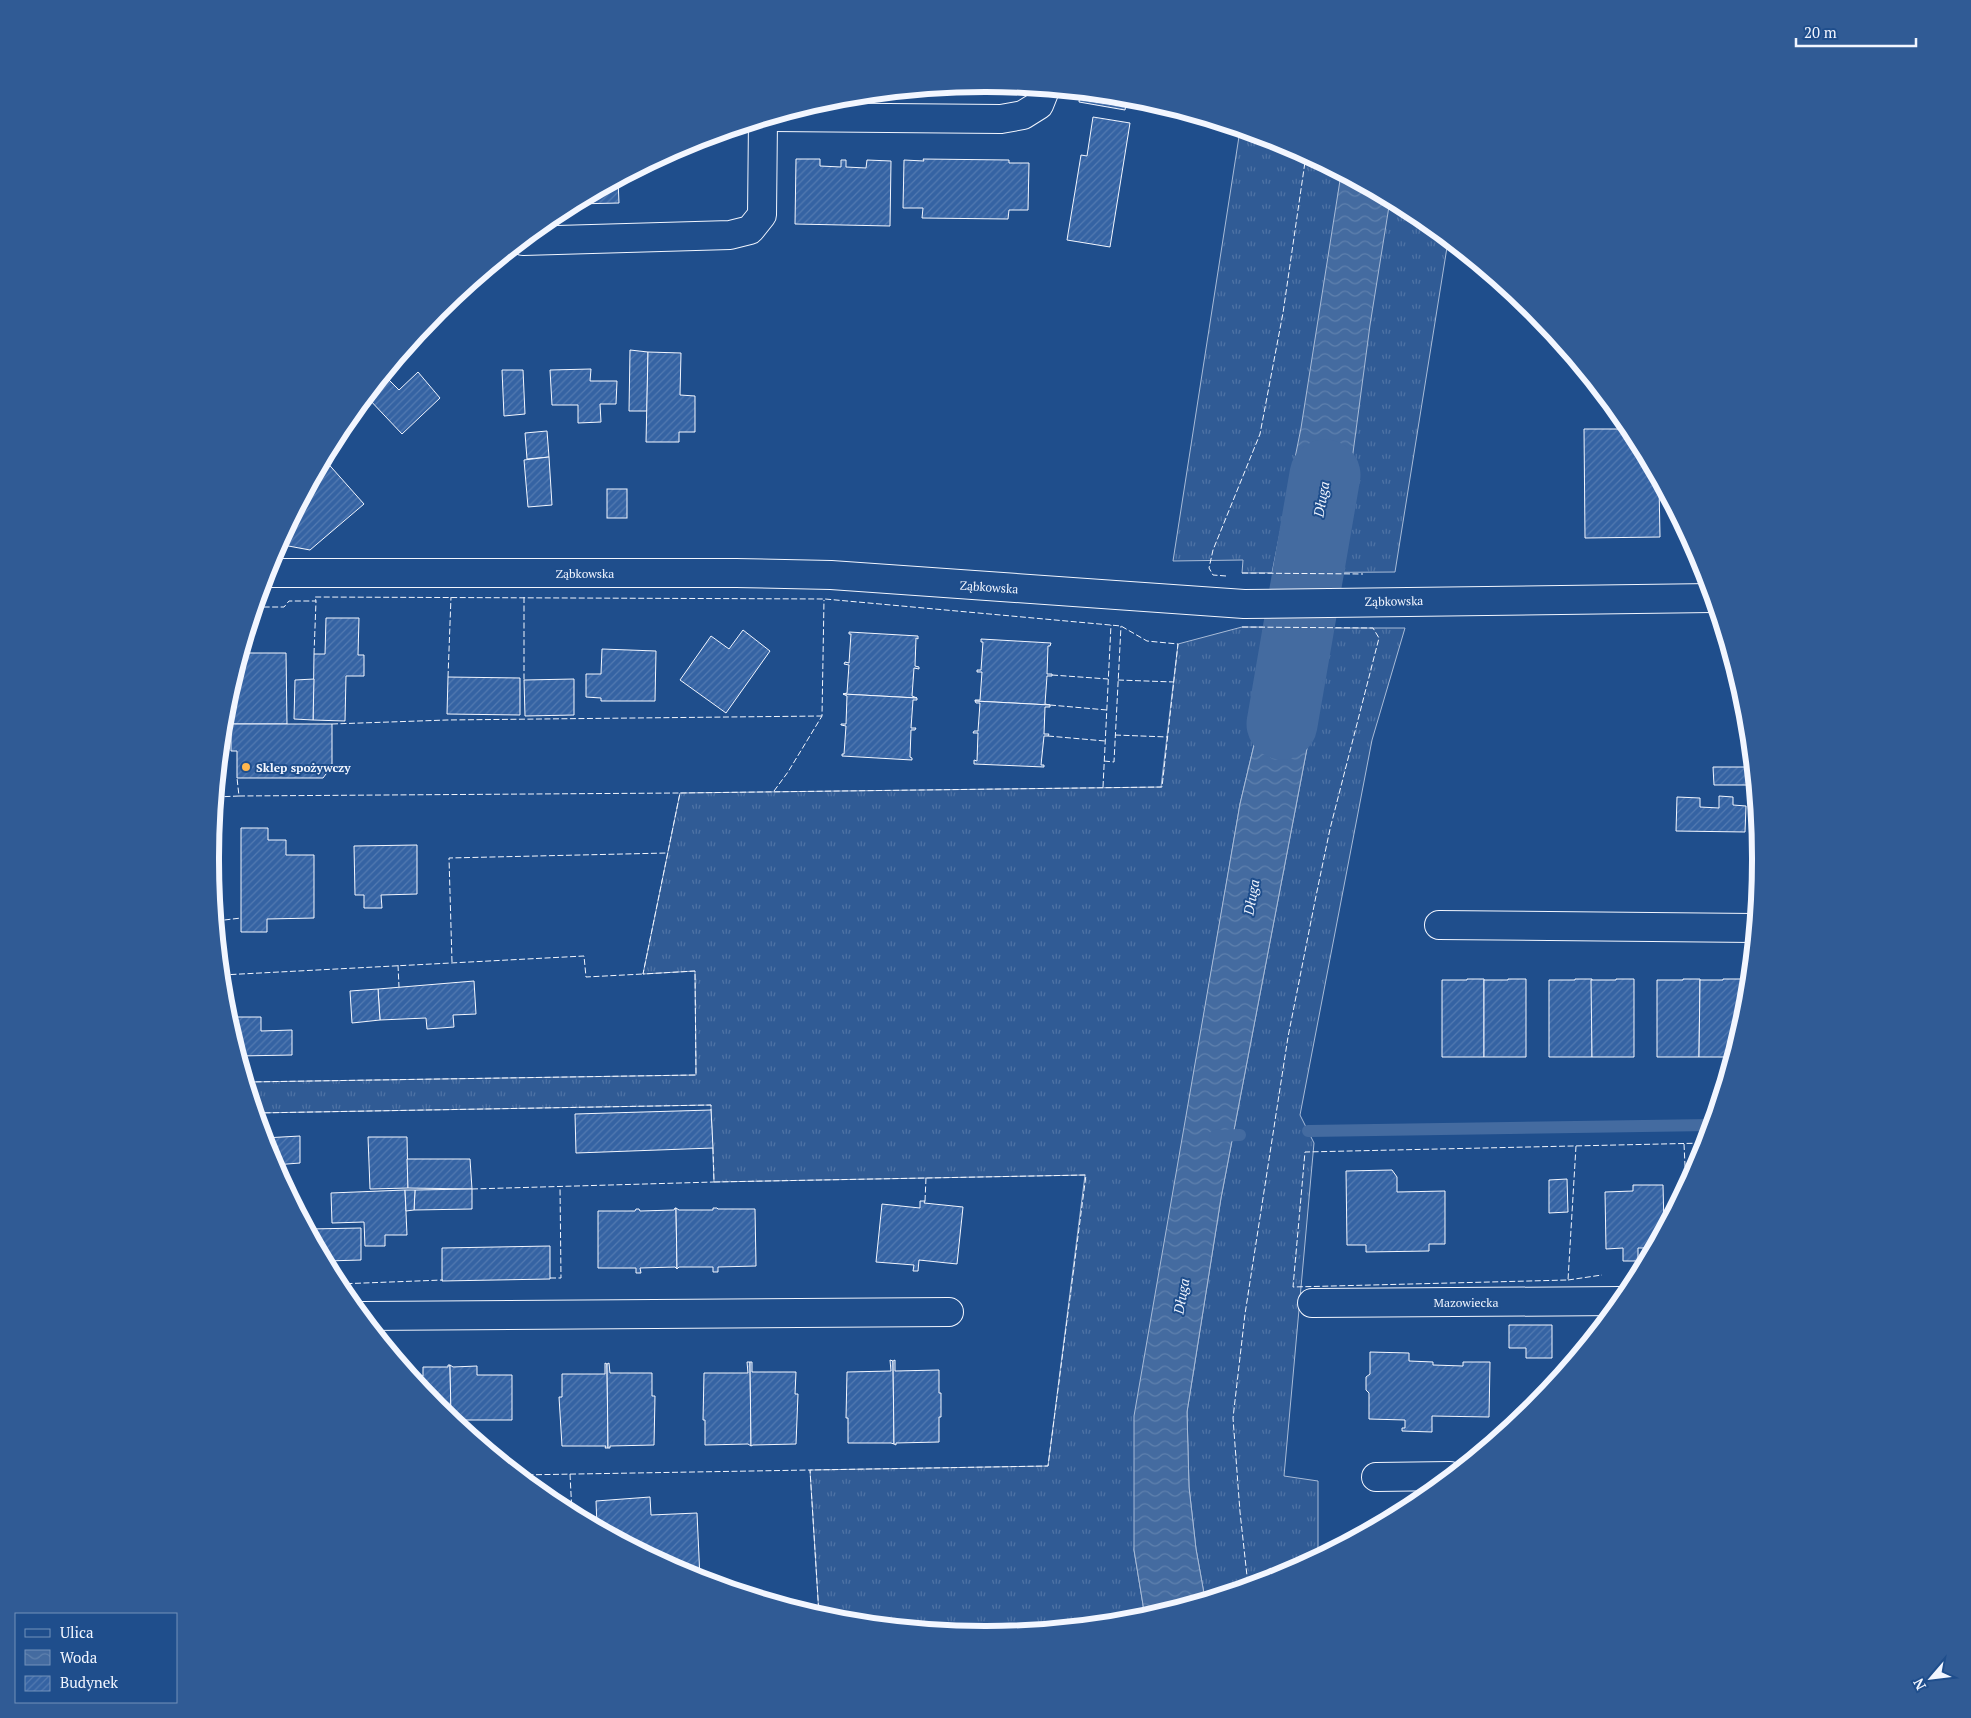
<svg xmlns="http://www.w3.org/2000/svg" width="1971" height="1718" font-family="'PT Serif',serif">
	<style>
		.grass { fill: url(#grass-tufts); stroke: #a8bbd7 }
		.water { fill: url(#water-waves); stroke: #a8bbd7 }
		.lines { fill: none; stroke-linecap: round; stroke-linejoin: round }
		.stream { stroke: #446ba0; stroke-width: 12 }
		.river { stroke: #446ba0; stroke-width: 71 }
		.building { fill: url(#building-hatch); stroke: #f2f6ff }
		.minor-casing { stroke: #f2f6ff; stroke-width: 30 }
		.minor { stroke: #1f4e8c; stroke-width: 28 }
		.fence { stroke: #f2f6ff; stroke-width: 1; stroke-dasharray: 6 2.5; stroke-linecap: butt }
		.poi-dot { fill: #ffb74d; stroke: #1f4e8c; stroke-width: 2 }
		.labels { text-anchor: middle; dominant-baseline: central; stroke-width: 4; stroke-linejoin: round; paint-order: stroke }
		.street-label { font-size: 12px; fill: #f2f6ff; stroke: #1f4e8c }
		.poi-label { font-size: 12px; font-weight: bold; fill: #f2f6ff; stroke: #1f4e8c; text-anchor: start }
		.water-label { font-size: 14px; font-style: italic; fill: #f2f6ff; stroke: #1f4e8c }
		.rim { fill: none; stroke: #f2f6ff; stroke-width: 6 }
	</style>
	<defs>
		<pattern id="grass-tufts" width="24" height="20" patternUnits="userSpaceOnUse" patternTransform="scale(1.25)"><rect width="24" height="20" fill="#305b95"/><path d="M3 7l-1-3M5 7V3M7 7l1-3M15 17l-1-3M17 17v-4M19 17l1-3" fill="none" stroke="#4e73a5"/></pattern>
		<pattern id="water-waves" width="16" height="10" patternUnits="userSpaceOnUse" patternTransform="scale(1.25)"><rect width="16" height="10" fill="#446ba0"/><path d="M0 5q4-4 8 0t8 0" fill="none" stroke="#5f81ae"/></pattern>
		<pattern id="building-hatch" width="6" height="6" patternUnits="userSpaceOnUse" patternTransform="scale(1.25)"><rect width="6" height="6" fill="#3563a3"/><path d="M-1 1l2-2M0 6l6-6M5 7l2-2" fill="none" stroke="#537ab1"/></pattern>
	</defs>
	<rect width="100%" height="100%" fill="#1f4e8c"/>
	<!-- grass -->
	<g class="grass">
		<polygon points="1240,130 1282,143 1416,215 1448,241 1395,572 1242,573 1243,560 1173,561"/>
		<polygon points="1242,627 1276,627 1278,644 1240,804 1187,1114 1134,1550 1145,1617 1136,1619 986,1634 834,1619 819,1615 810,1470 1048,1466 1085,1175 714,1182 711,1105 256,1113 247,1082 696,1075 695,971 643,974 680,793 1161,787 1178,644"/>
		<polygon points="1330,628 1405,628 1372,740 1300,1115 1314,1143 1284,1476 1318,1481 1318,1556 1282,1575 1205,1599 1196,1549 1189,1487 1187,1412 1221,1198"/>
	</g>
	<!-- water -->
	<g class="water">
		<polygon points="1341,174 1390,200 1370,325 1337,573 1272,573 1301,428"/>
		<polygon points="1276,627 1330,628 1221,1198 1187,1412 1189,1487 1196,1549 1205,1599 1145,1617 1134,1550 1134,1416 1240,804 1278,644"/>
	</g>
	<g class="lines">
		<!-- stream -->
		<g class="stream">
			<polyline points="1308,1131 1711,1125"/>
			<polyline points="1215,1136 1240,1135"/>
		</g>
		<!-- river -->
		<polyline class="river" points="1282,724 1325,475"/>
	</g>
	<!-- building -->
	<g class="building">
		<polygon points="1080,93 1127,98 1125,110 1079,102"/>
		<polygon points="1093,117 1130,123 1110,247 1067,240 1081,155 1087,156"/>
		<polygon points="796,159 820,159 820,166 841,167 841,160 846,160 846,167 866,168 867,160 891,161 890,226 795,224"/>
		<polygon points="923,159 1009,160 1009,163 1029,163 1028,210 1009,210 1008,219 922,218 923,208 903,208 904,160 924,161"/>
		<polygon points="618,180 619,203 574,204"/>
		<polygon points="630,350 648,352 647,411 629,411"/>
		<polygon points="648,352 681,353 680,395 695,396 695,432 679,432 679,442 646,442"/>
		<polygon points="591,369 590,381 617,381 616,404 600,404 601,422 578,423 578,405 552,405 550,370"/>
		<polygon points="502,370 523,370 525,414 504,416"/>
		<polygon points="418,372 440,398 402,434 367,397 384,375 399,390"/>
		<polygon points="1584,429 1630,429 1659,483 1660,537 1585,538"/>
		<polygon points="547,431 549,457 527,459 525,433"/>
		<polygon points="549,457 552,505 528,507 524,460"/>
		<polygon points="324,459 364,504 310,550 283,545 280,542"/>
		<rect x="607" y="489" width="20" height="29"/>
		<polygon points="326,618 359,618 358,655 364,655 364,676 346,676 345,721 313,720 314,654 325,654"/>
		<polygon points="743,630 770,651 726,713 680,680 711,636 729,649"/>
		<polygon points="849,632 918,636 918,639 916,638 915,666 919,667 919,669 914,668 912,696 917,698 843,694 847,693 849,665 844,664 845,662 849,663 851,634 849,634"/>
		<polygon points="981,639 1051,643 1050,646 1048,646 1047,674 1052,674 1052,676 1047,676 1045,704 1050,705 975,701 975,700 980,700 982,672 977,672 977,670 981,670 983,642 981,642"/>
		<polygon points="602,649 656,651 655,701 601,701 601,698 586,697 586,674 601,674"/>
		<polygon points="242,653 286,653 287,724 231,724 230,691"/>
		<polygon points="448,677 520,678 520,715 447,714"/>
		<polygon points="314,679 313,720 294,719 295,680"/>
		<polygon points="574,679 574,715 525,716 524,680"/>
		<polygon points="843,694 917,698 917,700 913,700 911,728 916,728 915,730 911,730 910,757 912,758 912,760 842,756 842,754 844,754 846,726 841,725 841,724 846,724 847,696"/>
		<polygon points="975,701 1050,705 1050,707 1045,707 1044,734 1049,734 1048,736 1044,736 1041,765 1044,765 1044,767 974,764 974,760 977,761 978,733 973,733 974,731 978,731 980,703 976,703"/>
		<polygon points="231,724 332,724 332,766 323,778 237,778 237,751 231,751"/>
		<polygon points="1713,767 1752,767 1753,785 1714,785"/>
		<polygon points="1719,796 1733,797 1733,805 1746,806 1745,832 1676,831 1677,797 1700,798 1700,807 1719,808"/>
		<polygon points="241,828 268,828 268,840 286,840 286,855 314,855 314,918 267,919 267,932 241,932"/>
		<polygon points="417,845 417,894 381,895 382,908 364,908 364,895 355,895 354,846"/>
		<polygon points="1467,979 1484,979 1484,1057 1442,1057 1442,980 1467,980"/>
		<polygon points="1508,979 1526,979 1526,1057 1484,1057 1484,980 1508,980"/>
		<polygon points="1575,979 1592,979 1592,1057 1549,1057 1549,980 1575,980"/>
		<polygon points="1616,979 1634,979 1634,1057 1592,1057 1591,980 1616,980"/>
		<polygon points="1683,979 1700,979 1699,1057 1657,1057 1657,980 1683,980"/>
		<polygon points="1723,979 1742,979 1742,1024 1732,1057 1699,1057 1700,980 1723,980"/>
		<polygon points="474,981 476,1014 453,1015 454,1027 427,1029 426,1018 380,1020 378,989"/>
		<polygon points="378,989 380,1020 352,1023 350,991"/>
		<polygon points="237,1017 261,1017 261,1031 292,1030 292,1055 239,1056"/>
		<polygon points="711,1110 713,1148 576,1153 575,1114"/>
		<polygon points="300,1136 300,1163 274,1165 264,1138"/>
		<polygon points="368,1137 407,1137 408,1188 370,1189"/>
		<polygon points="407,1159 470,1159 472,1189 408,1188"/>
		<polygon points="1392,1170 1397,1177 1397,1192 1445,1191 1445,1244 1429,1244 1429,1251 1366,1252 1366,1245 1347,1245 1346,1171"/>
		<polygon points="1567,1179 1568,1212 1549,1213 1549,1180"/>
		<polygon points="1633,1185 1663,1185 1664,1227 1653,1248 1638,1248 1638,1261 1623,1261 1623,1248 1606,1249 1605,1192 1633,1191"/>
		<polygon points="472,1189 472,1209 414,1210 415,1190"/>
		<polygon points="405,1190 407,1235 385,1235 385,1246 365,1246 364,1222 332,1223 331,1193"/>
		<polygon points="405,1190 415,1190 414,1210 406,1211"/>
		<polygon points="920,1201 925,1201 924,1203 963,1207 957,1264 919,1260 918,1271 913,1271 914,1265 876,1262 882,1204 920,1208"/>
		<polygon points="675,1208 676,1208 677,1269 675,1267 640,1268 641,1273 636,1273 636,1268 598,1268 598,1211 635,1211 636,1209 639,1209 640,1211 674,1210"/>
		<polygon points="676,1208 679,1210 713,1210 713,1208 717,1208 718,1209 755,1209 756,1266 718,1267 718,1272 713,1272 713,1267 679,1267 677,1269"/>
		<polygon points="361,1228 361,1260 326,1261 309,1229"/>
		<polygon points="550,1246 550,1279 442,1281 442,1248"/>
		<polygon points="1509,1325 1552,1325 1552,1358 1526,1358 1526,1348 1509,1348"/>
		<polygon points="1370,1352 1409,1353 1409,1361 1433,1362 1433,1365 1463,1366 1463,1362 1490,1362 1489,1417 1432,1416 1432,1432 1402,1431 1402,1428 1405,1428 1405,1420 1369,1419 1369,1393 1366,1390 1366,1377 1370,1374"/>
		<polygon points="890,1360 893,1361 894,1444 891,1443 848,1443 848,1418 846,1418 847,1372 891,1371"/>
		<polygon points="895,1360 895,1371 939,1370 939,1393 941,1393 941,1417 939,1417 939,1442 896,1443 896,1445 894,1444 893,1361"/>
		<polygon points="747,1362 750,1362 751,1446 748,1444 705,1445 705,1420 703,1420 704,1373 748,1373"/>
		<polygon points="750,1362 752,1362 752,1372 796,1372 795,1394 798,1394 796,1444 753,1445 751,1446"/>
		<polygon points="605,1363 607,1364 608,1448 605,1448 606,1446 562,1446 559,1397 562,1397 562,1374 605,1374"/>
		<polygon points="609,1363 610,1373 652,1373 652,1396 655,1396 654,1445 610,1446 610,1448 608,1448 607,1364"/>
		<polygon points="448,1365 450,1365 451,1418 437,1407 412,1376 423,1376 423,1367 448,1367"/>
		<polygon points="450,1365 453,1367 477,1366 477,1375 512,1375 512,1420 453,1420 451,1418"/>
		<polygon points="650,1497 651,1515 697,1513 700,1579 689,1575 597,1526 596,1501"/>
	</g>
	<g class="lines">
		<!-- minor casing -->
		<g class="minor-casing">
			<g id="minor">
				<polyline points="774,117 1001,119 1023,115 1039,105 1045,90"/>
				<polyline points="523,241 730,235 750,230 762,215 763,120"/>
				<polyline points="266,573 736,573 831,575 1244,604 1712,598"/>
				<polyline points="1439,925 1754,928"/>
				<polyline points="1312,1303 1621,1301"/>
				<polyline points="363,1316 949,1312"/>
				<polyline points="1376,1477 1450,1476"/>
			</g>
		</g>
		<!-- minor -->
		<use href="#minor" class="minor"/>
		<!-- fence -->
		<g class="fence">
			<polyline points="1242,573 1363,574"/>
			<polyline points="1226,576 1213,575 1209,568 1213,550 1260,434 1283,313 1306,155"/>
			<polyline points="524,597 524,680"/>
			<polyline points="1242,627 1373,628 1379,638 1330,829 1316,896 1288,1037 1245,1314 1233,1418 1240,1512 1248,1585"/>
			<polyline points="314,654 316,601"/>
			<polyline points="1052,675 1108,679"/>
			<polyline points="448,677 451,597"/>
			<polyline points="1118,680 1174,682"/>
			<polyline points="1050,705 1107,710"/>
			<polyline points="224,724 228,724"/>
			<polyline points="332,724 447,720 822,716"/>
			<polyline points="1115,735 1168,737"/>
			<polyline points="1048,736 1105,741"/>
			<polyline points="1104,761 1114,762 1121,626"/>
			<polyline points="1103,787 1111,625"/>
			<polyline points="774,791 788,772 822,716 824,600"/>
			<polyline points="239,796 680,793"/>
			<polyline points="216,797 239,796 237,778"/>
			<polyline points="216,921 241,918"/>
			<polyline points="452,962 449,858 667,853"/>
			<polyline points="398,965 399,987"/>
			<polyline points="222,975 584,956 586,977 643,974"/>
			<polyline points="247,1082 696,1075 695,971 643,974 680,793 1162,787 1178,644 1147,641 1121,626 825,599 315,597 316,601 289,601 284,607 256,607"/>
			<polyline points="256,1113 711,1105 711,1110"/>
			<polyline points="1684,1144 1686,1186"/>
			<polyline points="1576,1146 1568,1280 1293,1287 1305,1152 1706,1143"/>
			<polyline points="713,1148 714,1182 1086,1175 1048,1466 810,1470 819,1615"/>
			<polyline points="472,1189 714,1182"/>
			<polyline points="925,1201 926,1178"/>
			<polyline points="550,1278 561,1278 560,1186"/>
			<polyline points="1568,1280 1602,1275"/>
			<polyline points="338,1284 443,1280"/>
			<polyline points="570,1474 572,1513"/>
			<polyline points="519,1475 810,1470"/>
		</g>
	</g>
	<!-- markers -->
	<circle class="poi-dot" cx="246" cy="767" r="5"/>
	<g class="labels">
		<!-- street labels -->
		<g class="street-label">
			<text x="585" y="573">Ząbkowska</text>
			<text transform="translate(989 587) rotate(4)">Ząbkowska</text>
			<text transform="translate(1394 601) rotate(-1)">Ząbkowska</text>
			<text x="1466" y="1302">Mazowiecka</text>
		</g>
		<!-- poi labels -->
		<g class="poi-label">
			<text x="256" y="767">Sklep spożywczy</text>
		</g>
		<!-- water labels -->
		<g class="water-label">
			<text transform="translate(1321 499) rotate(-80)">Długa</text>
			<text transform="translate(1251 897) rotate(-80)">Długa</text>
			<text transform="translate(1181 1296) rotate(-80)">Długa</text>
		</g>
	</g>
	<!-- crop -->
	<path d="M0 0H1971V1718H0ZM985 92H986A766 766 0 0 1 1752 858V860A766 766 0 0 1 986 1626H985A766 766 0 0 1 219 860V858A766 766 0 0 1 985 92Z" fill="#305b95" fill-rule="evenodd"/>
	<path class="rim" d="M985 92H986A766 766 0 0 1 1752 858V860A766 766 0 0 1 986 1626H985A766 766 0 0 1 219 860V858A766 766 0 0 1 985 92Z"/>
	<!-- legend -->
	<rect x="15" y="1613" width="162" height="90" fill="#1f4e8c" stroke="#7391ba"/>
	<rect x="25" y="1629" width="25" height="8" fill="#1f4e8c" stroke="#7391ba"/>
	<text x="60" y="1638" font-size="15" fill="#f2f6ff">Ulica</text>
	<rect x="25" y="1650" width="25" height="15" fill="url(#water-waves)" stroke="#7391ba"/>
	<text x="60" y="1663" font-size="15" fill="#f2f6ff">Woda</text>
	<rect x="25" y="1676" width="25" height="15" fill="url(#building-hatch)" stroke="#7391ba"/>
	<text x="60" y="1688" font-size="15" fill="#f2f6ff">Budynek</text>
	<!-- north arrow -->
	<g transform="translate(1931 1678) rotate(242)" stroke="#1f4e8c" stroke-width="4" paint-order="stroke">
	<path d="M0-4L9 19L0 12L-9 19Z" fill="#f2f6ff"/>
	<text y="-8" font-size="14" font-weight="bold" text-anchor="middle" fill="#f2f6ff">N</text>
	</g>
	<!-- scale -->
	<path d="M1796 38v8h120v-8" fill="none" stroke="#f2f6ff" stroke-width="2.5"/>
	<text x="1804" y="38" font-size="15" fill="#f2f6ff" stroke="#1f4e8c" stroke-width="4" paint-order="stroke">20 m</text>
</svg>
